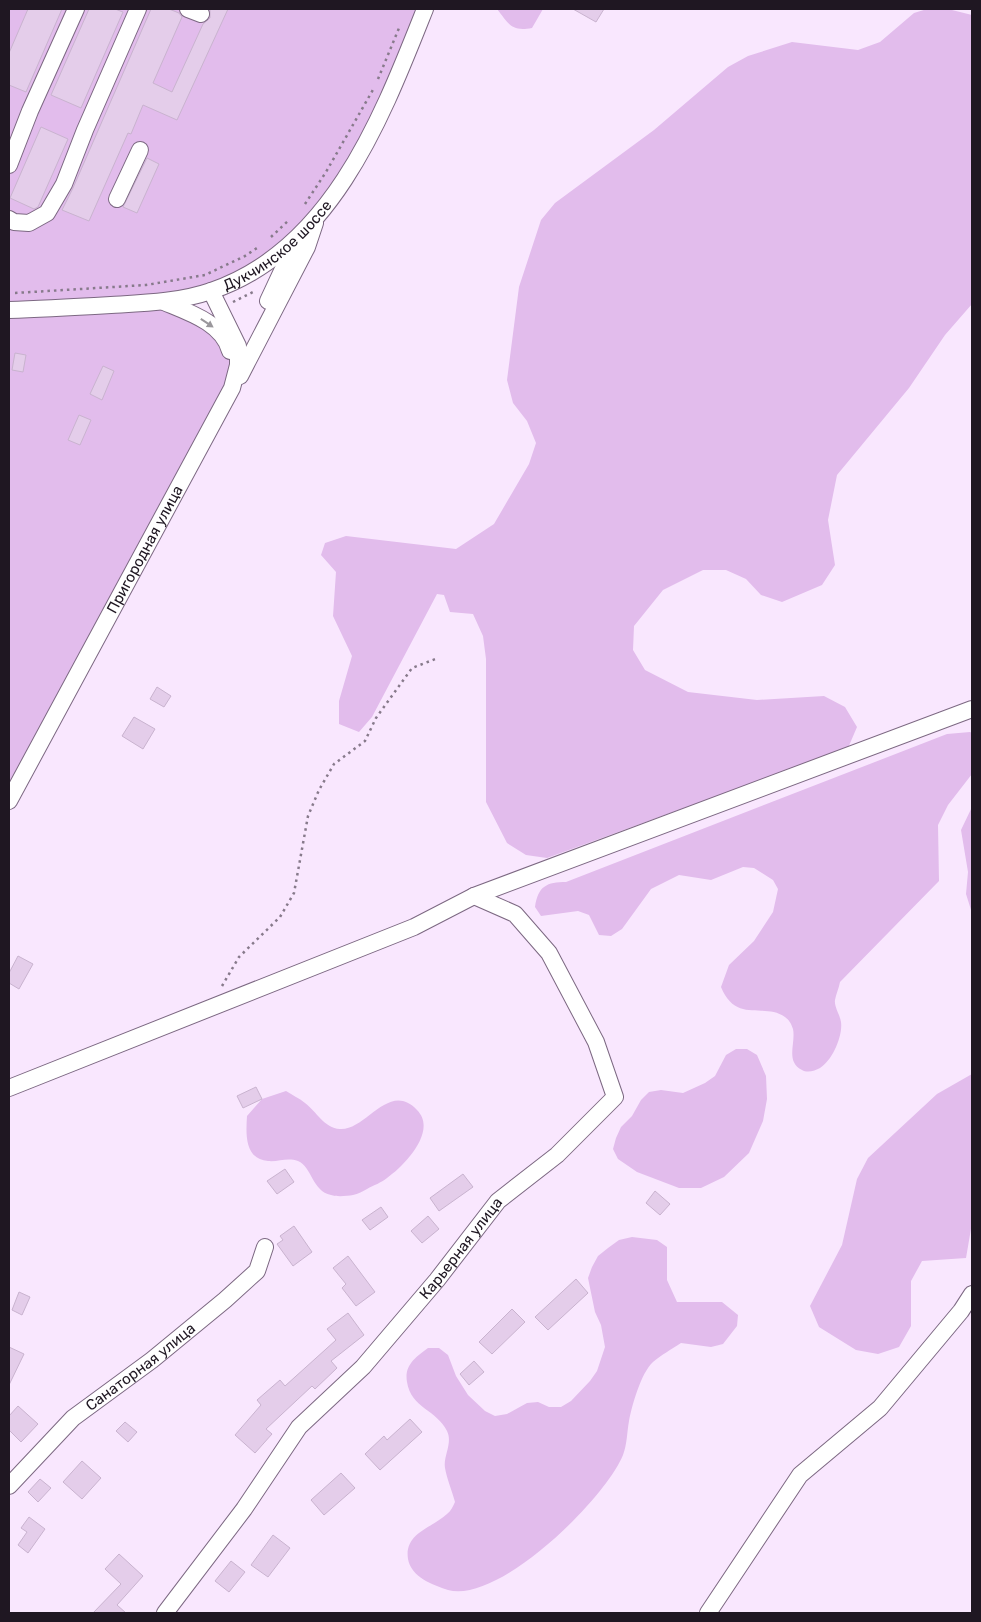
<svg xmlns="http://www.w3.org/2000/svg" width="981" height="1622" font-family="Rubik,sans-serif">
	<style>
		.green { fill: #e2bcec }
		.building { fill: #e4cdea; stroke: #c9b3cf }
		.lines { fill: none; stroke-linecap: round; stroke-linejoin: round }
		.minor-casing { stroke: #7c6882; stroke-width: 18 }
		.path { stroke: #877a8b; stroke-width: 2.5; stroke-dasharray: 2.5 4; stroke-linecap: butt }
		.minor { stroke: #fff; stroke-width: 16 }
		.oneway { fill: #9a979c }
		.labels { text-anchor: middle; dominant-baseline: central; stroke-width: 4; stroke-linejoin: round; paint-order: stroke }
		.street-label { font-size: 15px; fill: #1f1722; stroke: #fff }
	</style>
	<rect width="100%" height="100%" fill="#f9e7fe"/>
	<!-- green -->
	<g class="green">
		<polygon points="9,9 423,9 389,95 316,219 279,252 184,298 229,347 232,388 9,801"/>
		<path d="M 497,9 L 543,9 L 532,28 C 511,32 509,24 497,9 Z"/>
		<polygon points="927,9 948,9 972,15 972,304 945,335 909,388 837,475 828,520 835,565 822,585 782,602 761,595 746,579 726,570 703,570 663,590 634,626 633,650 645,670 688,692 757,700 824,696 845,707 857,727 848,748 547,858 526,855 507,843 486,802 486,659 483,636 473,614 450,612 444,595 437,594 372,717 359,732 339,724 339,701 352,656 333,616 336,572 321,555 325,543 346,536 456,549 494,524 529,464 536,443 527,421 513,403 507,380 519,287 541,220 555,203 654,130 728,67 748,56 792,42 858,50 880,42 914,13"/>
		<path d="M 970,732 L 972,733 L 972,774 L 948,805 L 938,825 L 939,881 L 840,982 C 839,988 836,994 835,1000 C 834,1007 840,1015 841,1022 C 843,1036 832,1061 820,1068 C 815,1071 807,1073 802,1070 C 785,1061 796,1044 793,1029 C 791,1023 789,1020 785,1017 C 764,1002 736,1024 721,987 L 729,965 L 754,941 L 773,912 L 778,889 L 773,880 L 754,868 L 743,867 L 711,880 L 679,875 L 651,889 L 622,929 L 611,936 L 599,935 L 589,915 L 578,911 L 541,916 L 535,907 C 538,886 547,882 566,882 L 947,734 Z"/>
		<polygon points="972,807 972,913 966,894 968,872 961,830"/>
		<polygon points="736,1049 747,1049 757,1055 766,1076 767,1099 763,1121 749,1153 724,1177 701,1188 679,1188 637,1172 618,1159 613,1149 616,1138 621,1127 632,1116 641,1100 649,1092 661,1090 683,1093 705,1083 715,1076 726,1055"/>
		<polygon points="972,1074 972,1223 966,1258 922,1261 911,1281 911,1326 899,1347 878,1354 856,1350 819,1327 810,1306 842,1245 857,1179 868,1158 937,1094"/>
		<path d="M 286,1091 C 292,1095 299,1098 305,1103 C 317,1112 324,1128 340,1129 C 366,1131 389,1080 417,1110 C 438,1131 404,1166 387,1178 C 381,1183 374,1185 367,1189 C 363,1191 358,1194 353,1195 C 347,1196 337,1197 331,1195 C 312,1191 312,1167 298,1161 C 287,1157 279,1162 268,1161 C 244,1159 246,1133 247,1116 L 262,1099 Z"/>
		<path d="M 632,1237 L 657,1240 L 667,1247 L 667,1280 L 677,1302 L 722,1302 L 738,1315 L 737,1326 L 723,1344 L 711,1347 L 681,1343 C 672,1349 661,1355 653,1362 C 641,1373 632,1405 629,1421 C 627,1432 627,1445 623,1455 C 605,1499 499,1604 448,1590 C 433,1585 411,1577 408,1559 C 404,1533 432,1528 447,1514 C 451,1511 453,1506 455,1502 C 452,1491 447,1479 445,1468 C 443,1456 453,1443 447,1431 C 437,1410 411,1408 407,1382 C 404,1365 416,1357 428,1348 L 439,1348 L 448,1355 L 456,1376 L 468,1395 L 485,1411 L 495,1416 L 507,1414 L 527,1403 L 538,1402 L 549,1407 L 561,1407 L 571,1401 L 590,1381 L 597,1371 L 605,1347 L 601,1325 L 595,1312 L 588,1278 L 592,1267 L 598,1256 L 608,1248 L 619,1240 Z"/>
	</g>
	<!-- building -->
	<g class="building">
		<polygon points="28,9 62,9 26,92 9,85 9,53"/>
		<polygon points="89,9 115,9 123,12 81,108 51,95"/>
		<polygon points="151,9 169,9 179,13 182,17 153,83 172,92 203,24 210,18 210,9 228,9 177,120 143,105 131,134 128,133 89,221 62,210 73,188"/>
		<polygon points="573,9 604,9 596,22"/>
		<polygon points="41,127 68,139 38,207 34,209 10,198"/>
		<polygon points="147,158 159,164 137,213 123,207"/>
		<polygon points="15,353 26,355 23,372 12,370"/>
		<polygon points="103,366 114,371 102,400 90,394"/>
		<polygon points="79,415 91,420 80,445 68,440"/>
		<polygon points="157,687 171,696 164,707 150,699"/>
		<polygon points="134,717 155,729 143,749 122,736"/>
		<polygon points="18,956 33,964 19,989 9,983 9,973"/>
		<polygon points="256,1087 262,1099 243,1108 237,1096"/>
		<polygon points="285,1169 294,1182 277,1194 267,1181"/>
		<polygon points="463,1174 473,1187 439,1211 430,1198"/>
		<polygon points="655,1191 670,1204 660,1215 646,1203"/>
		<polygon points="381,1207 388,1217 370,1230 362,1220"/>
		<polygon points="428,1216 439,1229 422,1243 411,1231"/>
		<polygon points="294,1226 312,1252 293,1266 277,1244 283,1240 280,1236"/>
		<polygon points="348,1256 375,1292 356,1306 342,1288 346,1284 333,1268"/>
		<polygon points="576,1279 588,1293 548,1330 535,1317"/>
		<polygon points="19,1292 30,1297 22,1315 12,1310"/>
		<polygon points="512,1309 525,1322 492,1354 479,1342"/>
		<polygon points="348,1313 364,1335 331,1361 337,1368 315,1389 312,1386 266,1429 272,1434 255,1453 235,1435 261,1405 257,1400 280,1380 285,1386 336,1340 327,1329"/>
		<polygon points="9,1347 24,1354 9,1385"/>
		<polygon points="474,1361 484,1372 469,1385 460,1374"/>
		<polygon points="18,1406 38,1424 21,1442 9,1430 9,1416"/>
		<polygon points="410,1419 422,1432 380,1470 365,1454 384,1436 387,1440"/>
		<polygon points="125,1422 137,1432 128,1442 116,1431"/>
		<polygon points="82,1461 101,1478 82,1499 63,1482"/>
		<polygon points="341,1473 355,1488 324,1515 311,1500"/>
		<polygon points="40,1479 51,1488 38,1502 28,1492"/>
		<polygon points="29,1517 45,1529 28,1553 18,1545 27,1532 21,1528"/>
		<polygon points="273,1535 290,1548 268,1577 251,1565"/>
		<polygon points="119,1554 143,1576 117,1605 126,1613 93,1613 121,1584 105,1569"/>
		<polygon points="231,1561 245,1572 229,1592 215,1581"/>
	</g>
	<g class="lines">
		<!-- minor casing -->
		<g class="minor-casing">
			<g id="minor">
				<polyline points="188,9 201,14"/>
				<polyline points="9,165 30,111 76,9"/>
				<polyline points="117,199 140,150"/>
				<polyline points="9,219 14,222 29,223 47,213 64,184 85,130 138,9"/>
				<polyline points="268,301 296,241"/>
				<path d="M 164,302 C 188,312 223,323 230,351"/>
				<path id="s1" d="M 9,310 C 43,309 77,307 111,305 C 144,303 179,302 211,291 C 332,250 382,117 425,9"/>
				<polyline points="240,376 307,247 315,223"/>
				<path id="s2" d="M 9,801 L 232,388 L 238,365 L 238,346 L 211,291"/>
				<polyline points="9,1088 414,927 474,896 972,709"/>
				<path id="s3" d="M 9,1486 L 73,1418 L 152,1360 L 225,1300 L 257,1271 L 265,1247"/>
				<path id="s4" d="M 165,1613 L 244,1509 L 299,1427 L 363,1367 L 437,1280 L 498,1201 L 557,1155 L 615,1097 L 596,1042 L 549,953 L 515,914 L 474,896"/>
				<polyline points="708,1613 800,1475 880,1408 961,1311 972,1294"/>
			</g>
		</g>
		<!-- path -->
		<g class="path">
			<polyline points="378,79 399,28"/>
			<polyline points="305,204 326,172 374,88"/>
			<polyline points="271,237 289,220"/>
			<polyline points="15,293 146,285 205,275 245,256 257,248"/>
			<polyline points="233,302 255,291"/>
			<polyline points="222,986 239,957 280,917 294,893 308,816 319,790 334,764 365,741 376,718 412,668 438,658"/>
		</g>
		<!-- minor -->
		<use href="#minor" class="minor"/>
	</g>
	<!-- one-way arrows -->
	<defs><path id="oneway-solid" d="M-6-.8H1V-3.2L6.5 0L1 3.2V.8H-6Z" transform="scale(1.25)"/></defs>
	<use class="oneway" href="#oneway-solid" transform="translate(207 323) rotate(34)"/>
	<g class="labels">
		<!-- street labels -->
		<g class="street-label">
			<text stroke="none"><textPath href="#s1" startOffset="285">Дукчинское шоссе</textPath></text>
			<text stroke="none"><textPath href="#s2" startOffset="286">Пригородная улица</textPath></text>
			<text stroke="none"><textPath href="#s4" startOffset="471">Карьерная улица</textPath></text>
			<text stroke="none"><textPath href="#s3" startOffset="178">Санаторная улица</textPath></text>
		</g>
	</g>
	<!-- border -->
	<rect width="981" height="1622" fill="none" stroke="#1f1722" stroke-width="20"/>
</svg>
